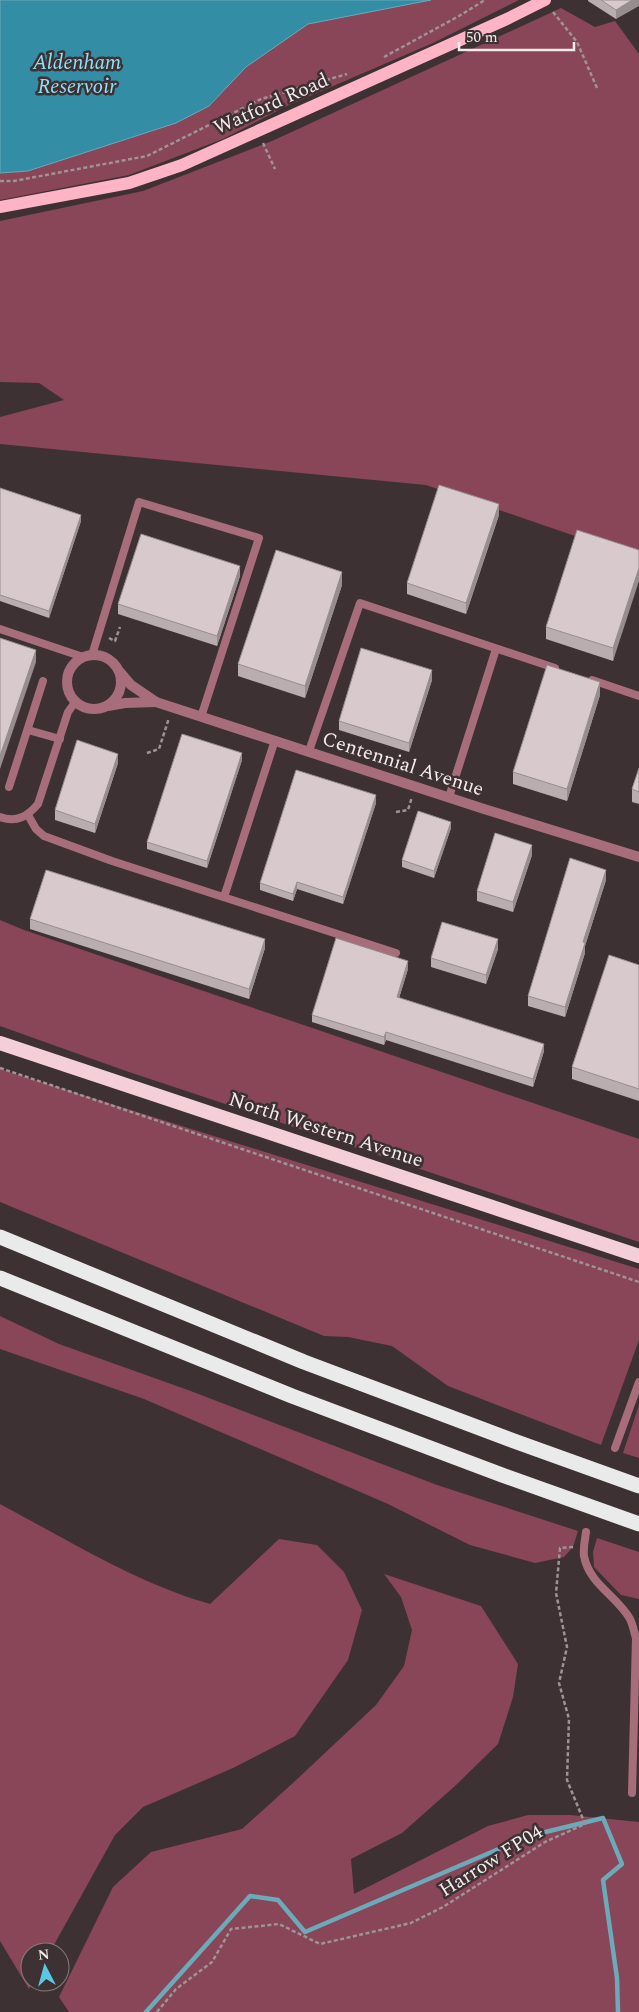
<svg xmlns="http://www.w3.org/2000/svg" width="639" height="2012" font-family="Spectral,serif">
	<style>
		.green { fill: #884658 }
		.water { fill: #338da4; stroke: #6ca9b9 }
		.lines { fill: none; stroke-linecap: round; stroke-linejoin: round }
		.stream { stroke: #6ca9b9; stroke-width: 4.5 }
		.path { stroke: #9e9495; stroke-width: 2.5; stroke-dasharray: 4 2.5; stroke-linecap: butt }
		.service { stroke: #a86d7b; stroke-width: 8 }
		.minor { stroke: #a86d7b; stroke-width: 10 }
		.primary { stroke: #feb4c5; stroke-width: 12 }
		.trunk { stroke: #f4cfd8; stroke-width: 14 }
		.motorway { stroke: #eaeaea; stroke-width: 15 }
		.wall { fill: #baadaf }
		.shaded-wall { fill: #978d8f }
		.building { fill: #d8c9cc; stroke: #978d8f }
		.labels { text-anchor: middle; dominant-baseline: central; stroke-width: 5; stroke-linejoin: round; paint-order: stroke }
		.street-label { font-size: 20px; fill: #f2eaeb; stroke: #3d3133 }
		.water-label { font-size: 21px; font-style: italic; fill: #8ee0f7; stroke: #3d3133 }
	</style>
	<rect width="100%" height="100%" fill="#3d3133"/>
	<!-- green -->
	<g class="green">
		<polygon points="0,0 519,0 433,43 287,106 223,139 129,175 0,200"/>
		<polygon points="561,8 595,27 615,21 639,54 639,558 426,485 0,444 0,417 64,400 39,383 0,382 0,221 143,191 272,141"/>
		<polygon points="0,920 24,930 639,1139 639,1242 126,1071 0,1026"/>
		<polygon points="0,1069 639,1269 639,1340 601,1445 448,1386 392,1346 348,1337 324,1336 0,1202"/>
		<polygon points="0,1316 59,1344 188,1390 437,1485 578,1531 573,1547 564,1557 535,1563 470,1545 388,1504 144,1399 0,1349"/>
		<polygon points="639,1405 639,1458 623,1453"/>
		<path d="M 0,1504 C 68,1540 136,1583 210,1604 L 279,1539 L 317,1545 L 344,1572 L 362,1610 L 348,1660 L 295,1736 L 233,1768 L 143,1807 L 115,1835 L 50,1952 L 30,1952 L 30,1982 L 33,1982 L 29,1989 L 0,1941 Z"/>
		<polygon points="597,1538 639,1552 639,1599 621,1595 594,1567 593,1552"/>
		<polygon points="384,1574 481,1606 518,1664 513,1697 498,1744 455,1786 402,1833 351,1859 354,1894 488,1826 528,1815 570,1815 639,1822 639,2012 69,2012 59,1997 113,1887 151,1852 242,1829 294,1782 376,1705 404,1666 412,1630 401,1597"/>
	</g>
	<!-- water -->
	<polygon class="water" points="0,0 431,0 308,24 246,67 209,106 176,123 28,171 0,173"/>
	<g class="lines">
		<!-- stream -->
		<polyline class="stream" points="146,2012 250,1896 278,1900 305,1932 529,1836 603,1818 622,1864 603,1880 617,1978 618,2012"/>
		<!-- path -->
		<g class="path">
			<polyline points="553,12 577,42 597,88"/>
			<polyline points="384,57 459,16 485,0"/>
			<polyline points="263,143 275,169"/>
			<polyline points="0,181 14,181 147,156 261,99 347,74"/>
			<polyline points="109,638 115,641 120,627"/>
			<polyline points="147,753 159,749 169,718"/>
			<polyline points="396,812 408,810 412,797"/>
			<polyline points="0,1068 639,1282"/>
			<polyline points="157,2012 176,1989 212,1962 231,1929 279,1924 320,1944 411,1923 443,1907 545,1842 585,1824 567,1780 569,1719 559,1683 567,1647 556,1593 560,1548 574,1547"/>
		</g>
		<!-- service -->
		<g class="service">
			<polyline points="0,629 83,657"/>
			<polyline points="92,655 139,502 259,538 201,717"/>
			<polyline points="592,680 639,696"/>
			<polyline points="28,730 60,739"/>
			<polyline points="309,751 360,603 555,668"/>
			<polyline points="9,787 43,681"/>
			<polyline points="449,797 496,649"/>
			<polyline points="28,815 36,829 44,836 112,861 396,953"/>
			<path d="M 0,817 C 17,823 28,816 38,804 L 68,712 L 76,701"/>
			<polyline points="224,897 275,740"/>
			<polyline points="615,1448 639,1382"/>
			<path d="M 586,1532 C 585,1540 583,1549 584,1556 C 589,1584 617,1596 630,1619 C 633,1625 634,1632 636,1638 L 632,1793"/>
		</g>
		<!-- minor -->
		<g class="minor">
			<circle cx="94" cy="682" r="27"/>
			<polyline points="120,672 131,685 156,702 484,809 639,857"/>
			<polyline points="108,706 125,703 156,702"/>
		</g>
		<!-- primary -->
		<polyline class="primary" points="0,207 129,183 182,165 509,18 545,0"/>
		<!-- trunk -->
		<polyline class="trunk" points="0,1043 639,1256"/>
		<!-- motorway -->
		<g class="motorway">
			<polyline points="0,1237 304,1362 514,1441 639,1486"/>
			<polyline points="0,1278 292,1396 502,1475 639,1524"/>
		</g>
	</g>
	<!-- wall -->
	<g class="wall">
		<polygon points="588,0 639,0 616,19 588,1"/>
		<polygon points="0,488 81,521 49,618 0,601"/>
		<polygon points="499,515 466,614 407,594 407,583"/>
		<polygon points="639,550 613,661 546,639 546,627"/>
		<polygon points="240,576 217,646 118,614 118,604"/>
		<polygon points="342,585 305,698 238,676 238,664"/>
		<polygon points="432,680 409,752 339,730 339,721"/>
		<polygon points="600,695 567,801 513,784 513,772"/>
		<polygon points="242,760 207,868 147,849 147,842"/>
		<polygon points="118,763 95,833 55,820 55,810"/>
		<polygon points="639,768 639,804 632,802 632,789"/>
		<polygon points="376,803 343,904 297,889 293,901 260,890 260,883"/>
		<polygon points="451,828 434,878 402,867 402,860"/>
		<polygon points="532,855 513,912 477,901 477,891"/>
		<polygon points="606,880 585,946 585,953 565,1017 528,1006 528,996"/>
		<polygon points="30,919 265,948 249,999 30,929"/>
		<polygon points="498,949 486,984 431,967 431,958"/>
		<polygon points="639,965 639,1101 572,1079 572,1067"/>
		<polygon points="408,969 399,998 544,1051 533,1087 386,1040 384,1045 312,1022 312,1015"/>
	</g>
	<!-- shaded-wall -->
	<g class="shaded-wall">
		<polygon points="632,0 639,0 639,6 616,19 616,10"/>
		<polygon points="499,504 499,515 466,614 466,603"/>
		<polygon points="81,515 81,521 49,618 49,611"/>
		<polygon points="240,566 240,576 217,646 217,636"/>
		<polygon points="639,568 639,581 613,661 613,648"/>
		<polygon points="342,572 342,585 305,698 305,686"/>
		<polygon points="36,650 36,662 0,769 0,756"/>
		<polygon points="432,670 432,680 409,752 409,743"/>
		<polygon points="600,682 600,695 567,801 567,789"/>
		<polygon points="242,753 242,760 207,868 207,861"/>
		<polygon points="118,754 118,763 95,833 95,824"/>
		<polygon points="376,795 376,803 343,904 343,897"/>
		<polygon points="451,822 451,828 434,878 434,871"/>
		<polygon points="532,845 532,855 513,912 513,902"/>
		<polygon points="606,870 606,880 585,946 585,953 565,1017 565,1007 583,942"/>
		<polygon points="297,882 297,889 293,901 293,894"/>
		<polygon points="265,939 265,948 249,999 249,989"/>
		<polygon points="498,939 498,949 486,984 486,975"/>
		<polygon points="408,961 408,969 397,1005 397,997"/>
		<polygon points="386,1032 386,1040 384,1045 384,1037"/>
		<polygon points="544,1044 544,1051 533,1087 533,1079"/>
	</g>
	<!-- building -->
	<g class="building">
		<polygon points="601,0 632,0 616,10"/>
		<polygon points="439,485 499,504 466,603 407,583"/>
		<polygon points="0,488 81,515 49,611 0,595"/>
		<polygon points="577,530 639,550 639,568 613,648 546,627"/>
		<polygon points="141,534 240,566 217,636 118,604"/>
		<polygon points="276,550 342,572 305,686 238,664"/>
		<polygon points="0,638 36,650 0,756"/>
		<polygon points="361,648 432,670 409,743 339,721"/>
		<polygon points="547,665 600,682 567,789 513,772"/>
		<polygon points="182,734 242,753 207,861 147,842"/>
		<polygon points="77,740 118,754 95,824 55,810"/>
		<polygon points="639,768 639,792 632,789"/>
		<polygon points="296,770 376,795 343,897 297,882 293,894 260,883"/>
		<polygon points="418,811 451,822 434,871 402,860"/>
		<polygon points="495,833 532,845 513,902 477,891"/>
		<polygon points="570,858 606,870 583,942 585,943 565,1007 528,996"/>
		<polygon points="46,870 265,939 249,989 30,919"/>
		<polygon points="442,922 498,939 486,975 431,958"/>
		<polygon points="336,938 408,961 397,997 544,1044 533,1079 386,1032 384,1037 312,1015"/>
		<polygon points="609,955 639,965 639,1089 572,1067"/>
	</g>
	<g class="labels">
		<!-- street labels -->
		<g class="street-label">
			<text transform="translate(271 104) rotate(-24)">Watford Road</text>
			<text transform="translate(403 764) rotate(18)">Centennial Avenue</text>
			<text transform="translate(326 1130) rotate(18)">North Western Avenue</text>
			<text transform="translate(491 1861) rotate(-32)">Harrow FP04</text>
		</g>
		<!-- water labels -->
		<g class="water-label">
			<text x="77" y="63">Aldenham<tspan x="77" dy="24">Reservoir</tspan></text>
		</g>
	</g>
	<!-- north arrow -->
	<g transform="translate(45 1967) rotate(354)"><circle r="24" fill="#3d3133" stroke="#857b7d"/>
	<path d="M0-4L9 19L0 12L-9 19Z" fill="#5ac8e5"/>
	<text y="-8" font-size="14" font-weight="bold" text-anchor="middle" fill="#f2eaeb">N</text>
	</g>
	<!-- scale -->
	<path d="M459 42v8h115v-8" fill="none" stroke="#f2eaeb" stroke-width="2.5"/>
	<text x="466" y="42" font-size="15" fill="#f2eaeb" stroke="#3d3133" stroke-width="4" paint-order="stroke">50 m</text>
</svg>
